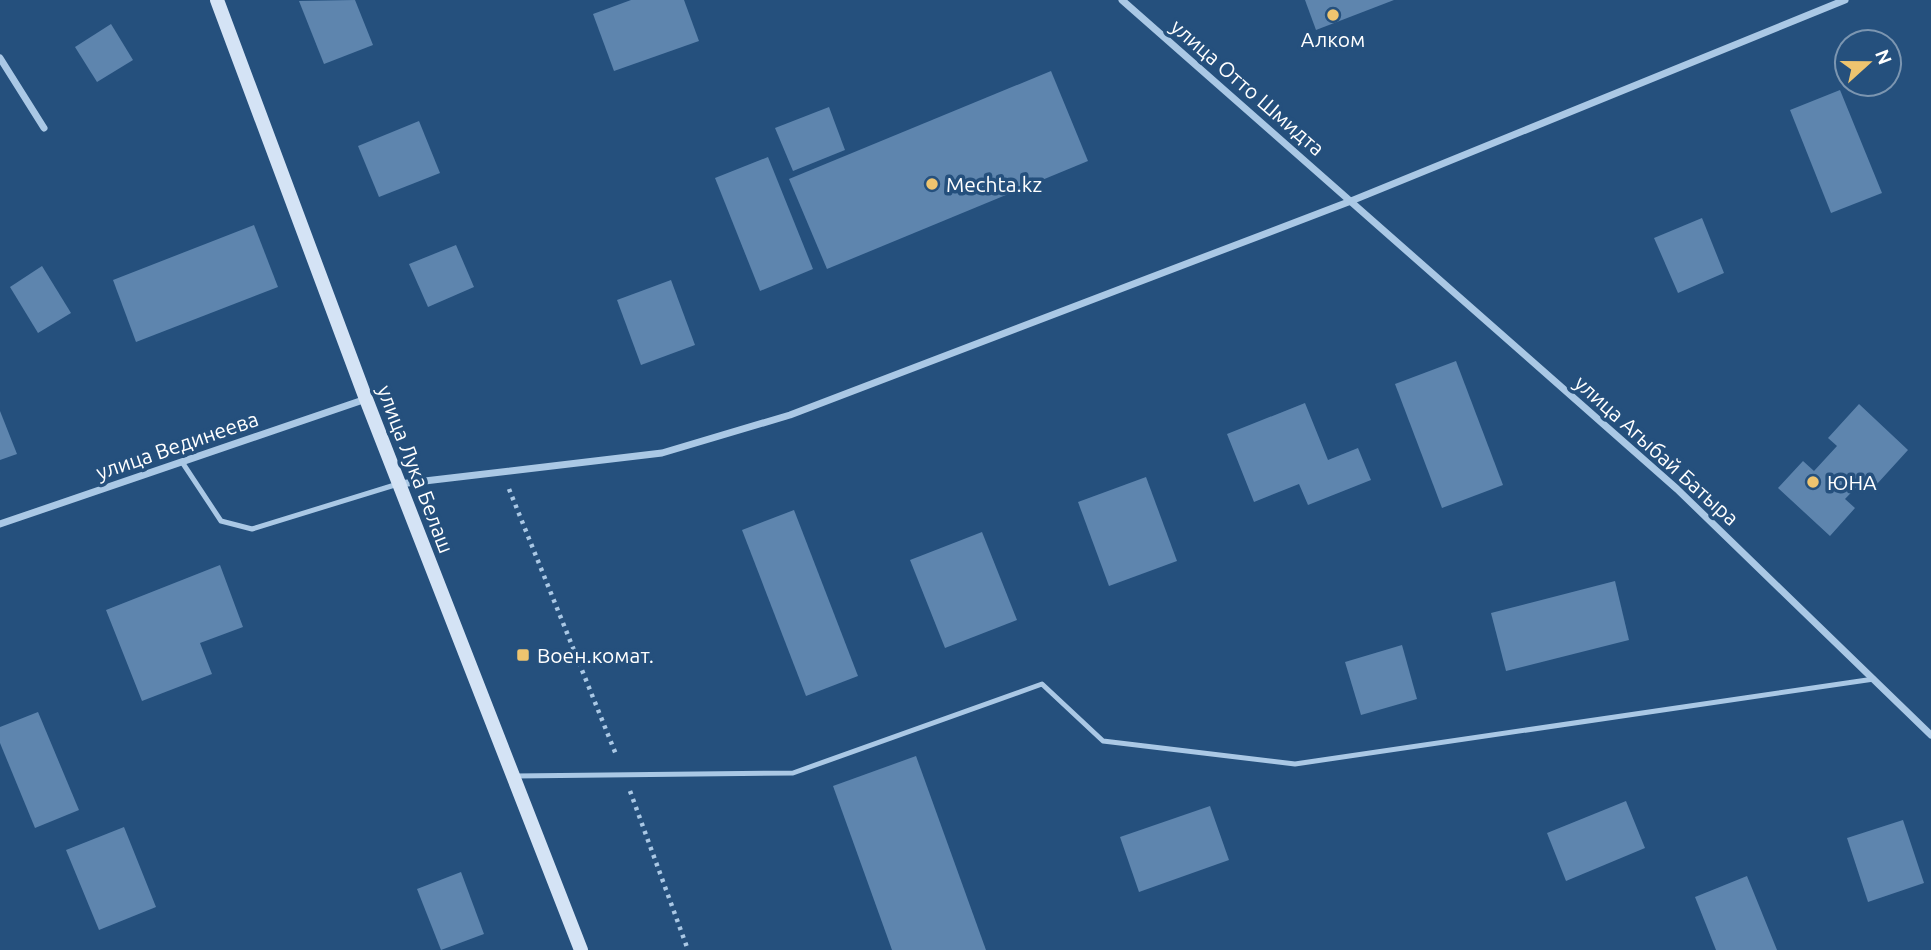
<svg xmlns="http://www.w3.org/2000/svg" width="1931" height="950" font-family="Ubuntu,sans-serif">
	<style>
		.building { fill: #5e85ae }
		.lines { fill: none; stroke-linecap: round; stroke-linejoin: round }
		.path { stroke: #aac8e5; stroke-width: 4.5; stroke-dasharray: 3.5 5; stroke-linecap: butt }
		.service { stroke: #aac8e5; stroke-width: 5 }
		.minor { stroke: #aac8e5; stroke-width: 7 }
		.secondary { stroke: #d4e3f5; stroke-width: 14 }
		.poi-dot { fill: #eec46f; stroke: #25507d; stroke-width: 2.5 }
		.labels { text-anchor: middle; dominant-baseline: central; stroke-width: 7; stroke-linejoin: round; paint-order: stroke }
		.poi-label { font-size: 21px; fill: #fff; stroke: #25507d; text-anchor: start }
		.street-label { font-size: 21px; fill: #fff; stroke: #25507d }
	</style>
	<rect width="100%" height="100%" fill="#25507d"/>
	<!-- building -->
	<g class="building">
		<polygon points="355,0 373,45 324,64 299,1"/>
		<polygon points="631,0 684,0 699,41 614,71 593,14"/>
		<polygon points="1305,0 1394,0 1316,30"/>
		<polygon points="111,24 133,60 97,82 75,47"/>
		<polygon points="1051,71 1088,161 827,269 789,179"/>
		<polygon points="1840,90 1882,193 1831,213 1790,110"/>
		<polygon points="829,107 845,150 793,171 775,128"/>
		<polygon points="419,121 440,173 379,197 358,146"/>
		<polygon points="768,157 813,269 760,291 715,178"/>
		<polygon points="1702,218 1724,273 1678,293 1654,238"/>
		<polygon points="254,225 278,287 136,342 113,280"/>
		<polygon points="456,245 474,287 428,307 409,264"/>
		<polygon points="42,266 71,313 38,333 10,287"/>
		<polygon points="671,280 695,345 641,365 617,300"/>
		<polygon points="1456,361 1503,485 1442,508 1395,384"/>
		<polygon points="1305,403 1328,460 1358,448 1371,480 1308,505 1299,484 1254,502 1227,434"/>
		<polygon points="1859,404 1908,450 1877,484 1868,475 1845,499 1855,508 1830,536 1778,488 1803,461 1814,471 1837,446 1828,438"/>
		<polygon points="0,411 17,454 0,460"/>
		<polygon points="1146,477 1177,561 1109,586 1078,502"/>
		<polygon points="794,510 858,676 806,696 742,530"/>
		<polygon points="982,532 1017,620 945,648 910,560"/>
		<polygon points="220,565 243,627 200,643 212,674 142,701 106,610"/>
		<polygon points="1615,581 1629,640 1506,671 1491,613"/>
		<polygon points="1402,645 1417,699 1361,715 1345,662"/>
		<polygon points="38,712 79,810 35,828 0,743 0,727"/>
		<polygon points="916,756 986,950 892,950 833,786"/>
		<polygon points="1626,801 1645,848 1566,881 1547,833"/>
		<polygon points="1210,806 1229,860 1139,892 1120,837"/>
		<polygon points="1903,820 1924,883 1868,902 1847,838"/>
		<polygon points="124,827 156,907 99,930 66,850"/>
		<polygon points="461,872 484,934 441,950 417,889"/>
		<polygon points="1747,876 1777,950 1716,950 1695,897"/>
	</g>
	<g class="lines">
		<!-- path -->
		<g class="path">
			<polyline points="509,489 617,757"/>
			<polyline points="630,791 688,950"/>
		</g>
		<!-- service -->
		<g class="service">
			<polyline points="182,462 221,521 252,529 398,484"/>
			<polyline points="515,776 793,773 1042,684 1103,741 1295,764 1874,679"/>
		</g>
		<!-- minor -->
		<g class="minor">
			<polyline points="1122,0 1677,489 1931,735"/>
			<polyline points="0,58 44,128"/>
			<polyline points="399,484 662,453 790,415 1351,201 1845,0"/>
			<polyline points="0,524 366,399"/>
		</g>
		<!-- secondary -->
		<polyline class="secondary" points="217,0 366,399 581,950"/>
	</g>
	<!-- markers -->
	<g class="poi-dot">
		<circle cx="1333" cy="15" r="7"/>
		<circle cx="932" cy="184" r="7"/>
		<circle cx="1813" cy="482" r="7"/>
		<rect x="516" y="648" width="14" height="14" rx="3.5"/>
	</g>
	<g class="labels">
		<!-- poi labels -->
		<g class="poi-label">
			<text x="1333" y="39" text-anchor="middle">Алком</text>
			<text x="946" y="184">Mechta.kz</text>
			<text x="1827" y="482">ЮНА</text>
			<text x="537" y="655">Воен.комат.</text>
		</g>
		<!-- street labels -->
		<g class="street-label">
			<text transform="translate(1248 87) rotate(41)">улица Отто Шмидта</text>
			<text transform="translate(177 445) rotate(-19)">улица Вединеева</text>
			<text transform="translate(1657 450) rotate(42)">улица Агыбай Батыра</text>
			<text transform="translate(416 469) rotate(69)">улица Лука Белаш</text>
		</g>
	</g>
	<!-- north arrow -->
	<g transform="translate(1868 63) rotate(69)"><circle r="33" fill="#25507d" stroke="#7c96b1" stroke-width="2"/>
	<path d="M0-5L12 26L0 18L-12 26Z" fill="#eec46f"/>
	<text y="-10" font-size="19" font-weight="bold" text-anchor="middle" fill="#ffffff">N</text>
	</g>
</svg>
